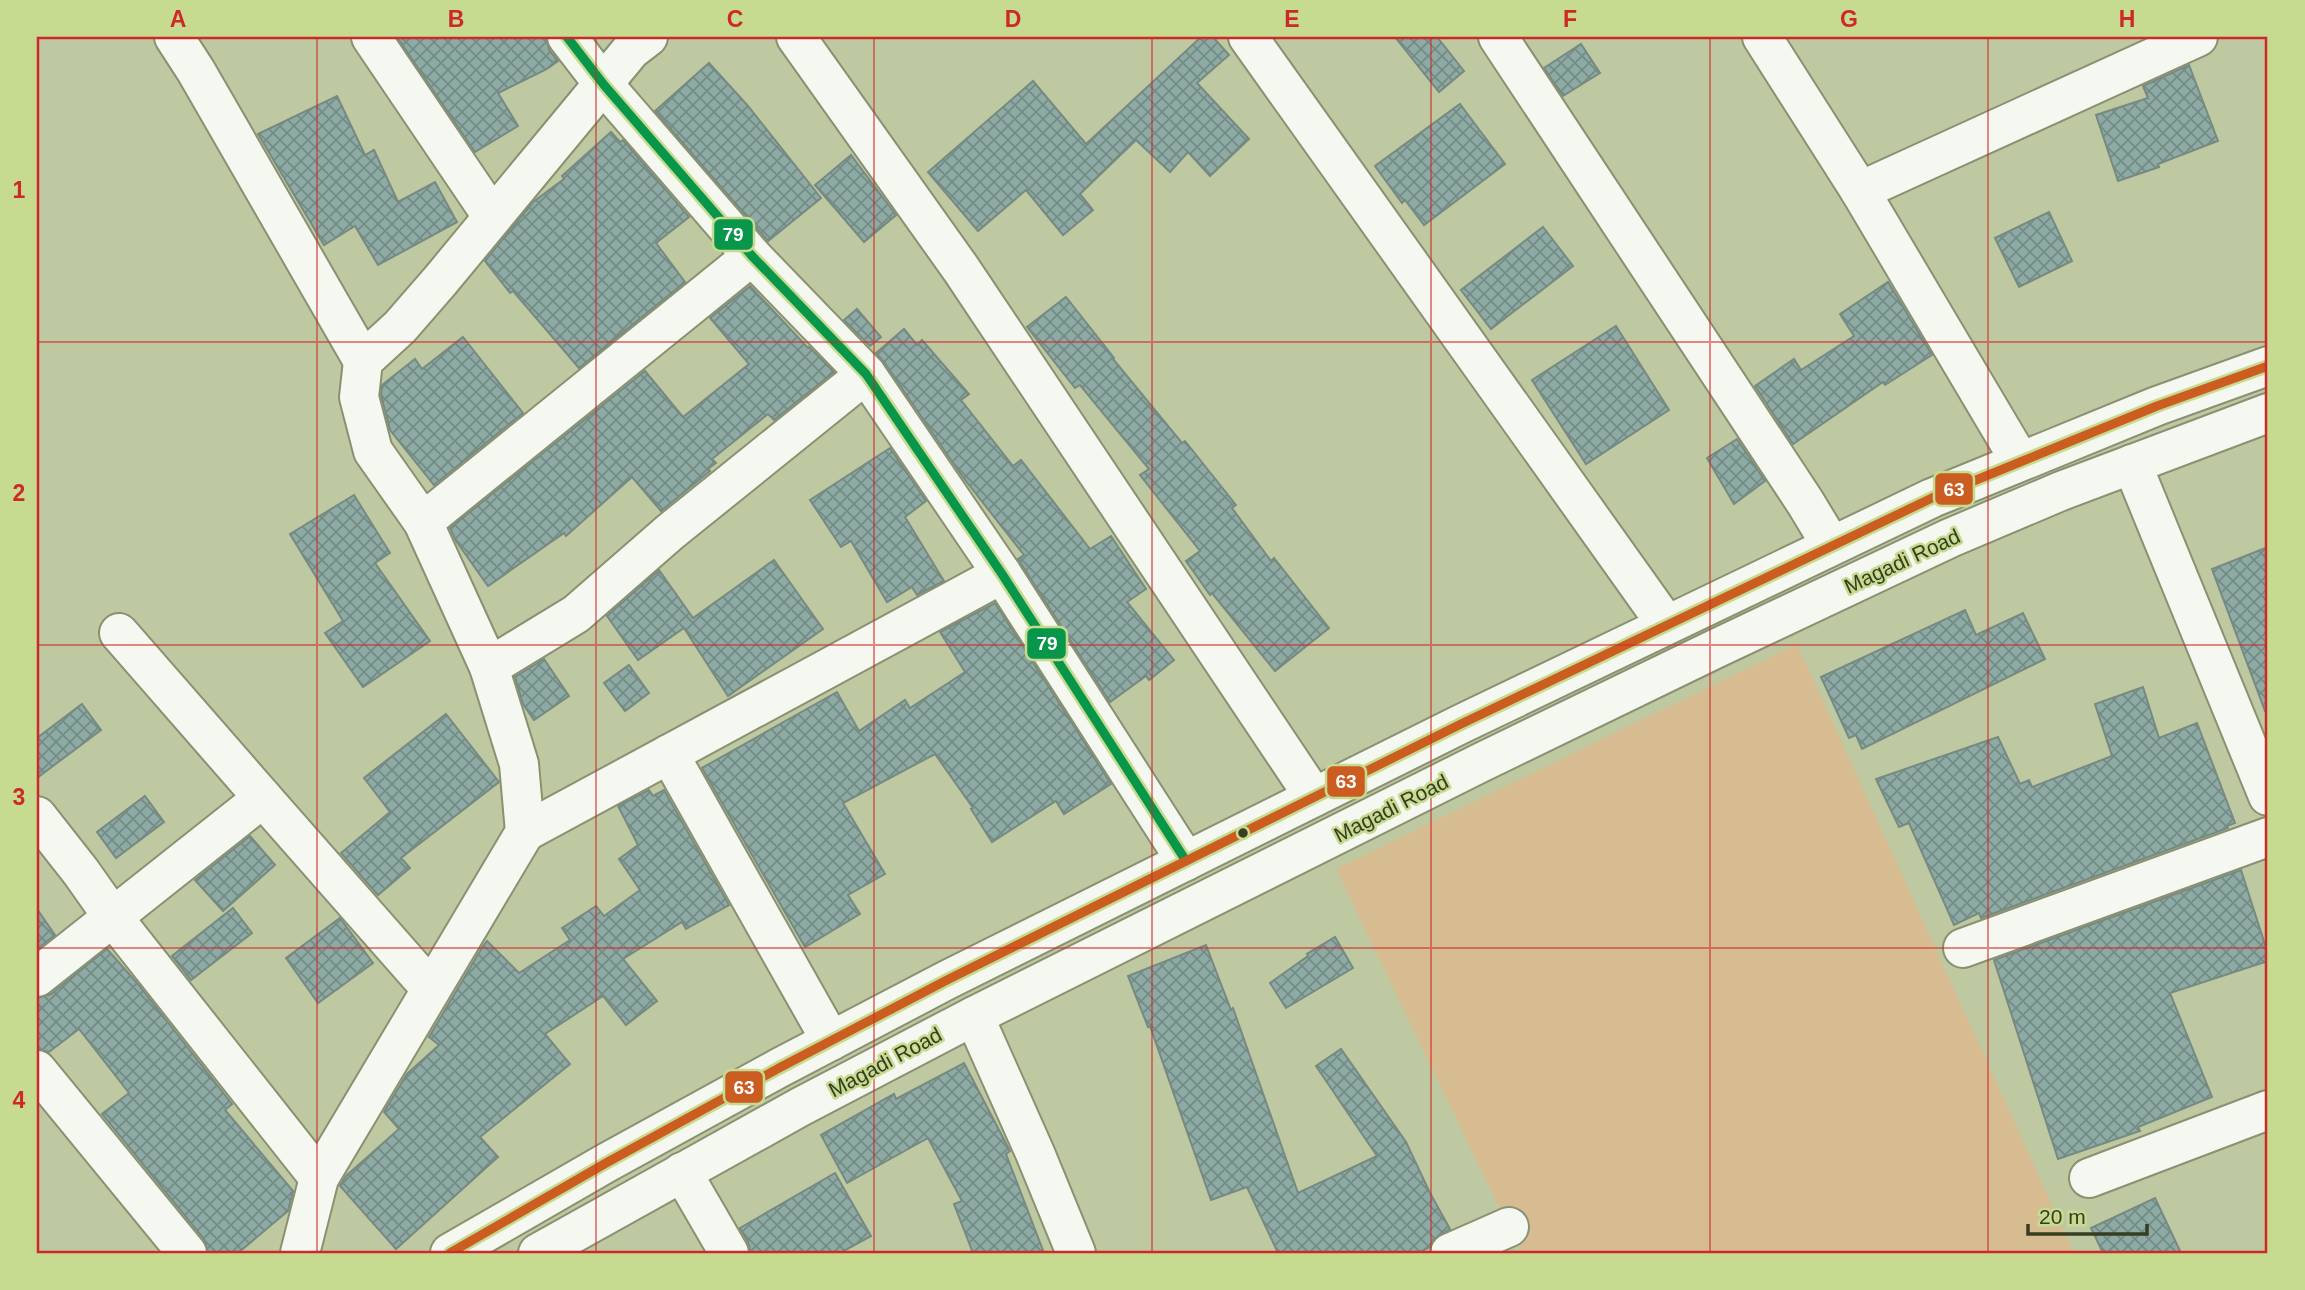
<svg xmlns="http://www.w3.org/2000/svg" width="2305" height="1290" font-family="Arial,sans-serif">
	<style>
		.grass { fill: #d6bc90 }
		.building { fill: url(#building-cross-hatch); stroke: #778a81; stroke-width: 2 }
		.lines { fill: none; stroke-linecap: round; stroke-linejoin: round }
		.minor-casing { stroke: #899171; stroke-width: 42 }
		.major-casing { stroke: #899171; stroke-width: 42 }
		.minor { stroke: #f5f7f1; stroke-width: 38 }
		.major { stroke: #f5f7f1; stroke-width: 38 }
		.bus-1-casing { stroke: #c6da90; stroke-width: 14 }
		.bus-2-casing { stroke: #c6da90; stroke-width: 14 }
		.bus-1 { stroke: #08964a; stroke-width: 9 }
		.bus-2 { stroke: #cc5d21; stroke-width: 9 }
		.grid { fill: none; stroke: #ce2928; stroke-width: 2; stroke-opacity: 0.55 }
		.bus-dot { fill: #363e1f; stroke: #c6da90; stroke-width: 2.5 }
		.labels { text-anchor: middle; dominant-baseline: central; stroke-width: 5; stroke-linejoin: round; paint-order: stroke }
		.street-label { font-size: 21px; fill: #363e1f; stroke: #c6da90 }
		.line-badge { stroke: #c6da90; stroke-width: 2.5 }
		.badge-label { font-size: 19px; text-anchor: middle; font-weight: bold; fill: #fff }
		.neatline { fill: none; stroke: #ce2928; stroke-width: 2.5 }
		.grid-label { font-size: 23px; text-anchor: middle; font-weight: bold; fill: #ce2928 }
	</style>
	<defs>
		<pattern id="building-cross-hatch" width="8" height="8" patternUnits="userSpaceOnUse" patternTransform="scale(1.75)"><rect width="8" height="8" fill="#8daaa5"/><path d="M0 0l8 8M0 8l8-8" fill="none" stroke="#748c86"/></pattern>
	</defs>
	<rect width="100%" height="100%" fill="#bec9a1"/>
	<!-- grass -->
	<polygon class="grass" points="1797,644 2074,1253 1521,1253 1336,869"/>
	<!-- building -->
	<g class="building">
		<polygon points="397,37 546,37 549,50 558,61 547,69 498,93 518,126 475,152"/>
		<polygon points="1201,37 1213,37 1229,55 1197,83 1249,139 1210,176 1188,152 1170,172 1136,140 1080,194 1093,210 1063,235 1026,190 978,231 928,172 1033,81 1086,144"/>
		<polygon points="1395,37 1437,37 1464,71 1439,92"/>
		<polygon points="1581,44 1600,73 1563,96 1544,68"/>
		<polygon points="709,63 748,106 821,198 768,241 655,111"/>
		<polygon points="2189,65 2218,141 2158,164 2159,167 2118,181 2096,115 2148,98 2143,86"/>
		<polygon points="337,96 365,155 374,150 398,202 435,182 457,222 378,265 355,226 324,245 258,134"/>
		<polygon points="1460,104 1505,164 1424,225 1405,200 1402,203 1375,166"/>
		<polygon points="611,132 620,142 623,140 689,217 656,243 685,282 579,368 513,291 510,293 485,261 533,202 564,179 562,176"/>
		<polygon points="851,155 896,215 864,242 815,185"/>
		<polygon points="2049,212 2072,261 2019,287 1995,238"/>
		<polygon points="1543,227 1573,266 1491,329 1461,290"/>
		<polygon points="1888,282 1932,355 1885,385 1883,382 1793,444 1755,386 1794,359 1801,370 1854,336 1840,314"/>
		<polygon points="750,286 808,348 809,347 834,372 774,420 768,414 712,459 716,463 708,469 710,471 661,511 632,477 566,536 564,533 488,586 456,541 450,528 645,371 683,417 749,364 710,318"/>
		<polygon points="1066,297 1114,358 1113,359 1182,443 1185,441 1236,505 1232,508 1271,561 1274,558 1329,628 1275,671 1212,593 1210,595 1186,561 1200,551 1140,475 1149,469 1080,385 1075,388 1027,327"/>
		<polygon points="857,309 881,337 870,346 844,320"/>
		<polygon points="1616,326 1669,410 1586,464 1532,380"/>
		<polygon points="904,329 917,345 922,340 969,394 961,400 1013,466 1021,460 1090,549 1111,536 1146,589 1127,602 1174,660 1149,680 1146,676 1110,702 1018,559 1024,555 962,476 884,362 876,353"/>
		<polygon points="463,337 523,413 434,485 390,430 381,395 382,385 415,359 422,369"/>
		<polygon points="1737,439 1765,481 1734,504 1707,458"/>
		<polygon points="890,448 926,501 905,517 944,581 917,595 912,587 887,602 851,541 841,547 810,500"/>
		<polygon points="354,495 390,553 375,563 430,641 363,687 325,633 343,621 290,534"/>
		<polygon points="2268,547 2268,711 2265,711 2212,569"/>
		<polygon points="774,560 823,629 728,696 684,628 638,660 607,616 659,570 693,618"/>
		<polygon points="995,603 1111,784 1064,814 1056,801 992,842 971,809 973,808 935,754 843,803 885,874 848,895 860,914 805,947 702,768 837,692 859,731 905,700 910,708 965,672 940,632"/>
		<polygon points="1965,610 1976,635 2023,613 2045,659 1862,749 1856,735 1849,738 1821,677"/>
		<polygon points="544,659 569,696 534,720 523,704 515,677"/>
		<polygon points="629,665 649,693 625,711 604,683"/>
		<polygon points="2143,687 2159,738 2197,723 2235,823 2227,826 2228,828 1981,918 1979,913 1954,925 1909,823 1899,827 1876,779 1998,737 2020,784 2029,780 2032,787 2112,756 2095,704"/>
		<polygon points="82,704 101,730 37,778 37,738"/>
		<polygon points="446,714 499,782 401,858 410,868 378,895 341,853 390,812 364,778"/>
		<polygon points="649,790 653,796 664,790 729,905 686,929 682,922 623,959 657,1001 626,1025 603,996 545,1034 570,1064 480,1137 498,1157 396,1249 340,1186 346,1176 399,1129 384,1112 407,1074 439,1045 429,1037 483,946 487,941 519,973 570,940 562,928 596,906 604,916 640,890 619,859 638,845 618,806"/>
		<polygon points="145,796 164,822 116,858 97,832"/>
		<polygon points="250,836 275,865 223,911 195,880"/>
		<polygon points="2241,870 2268,954 2268,961 2170,993 2212,1097 2138,1127 2140,1131 2058,1159 1994,960"/>
		<polygon points="233,908 252,933 191,980 172,956"/>
		<polygon points="37,909 55,935 37,949"/>
		<polygon points="340,918 373,963 318,1003 286,958"/>
		<polygon points="1335,937 1353,968 1286,1008 1270,983 1308,956 1307,954"/>
		<polygon points="1206,945 1231,1010 1233,1008 1298,1193 1377,1156 1316,1066 1341,1049 1406,1142 1430,1193 1450,1229 1433,1240 1430,1247 1418,1253 1278,1253 1247,1187 1211,1200 1150,1026 1148,1027 1128,976"/>
		<polygon points="107,949 137,983 232,1104 225,1110 293,1191 288,1211 238,1253 208,1253 204,1239 102,1114 129,1093 79,1029 49,1052 37,1049 37,998 51,994"/>
		<polygon points="964,1063 1010,1151 1006,1154 1044,1253 973,1253 954,1204 962,1201 928,1138 847,1183 821,1135 894,1094 896,1099"/>
		<polygon points="835,1173 871,1236 840,1253 751,1253 748,1242 740,1228"/>
		<polygon points="2155,1198 2181,1253 2103,1253 2091,1228"/>
	</g>
	<g class="lines">
		<!-- minor casing -->
		<g class="minor-casing">
			<g id="minor">
				<polyline points="174,37 196,71 363,361"/>
				<polyline points="371,37 492,216"/>
				<polyline points="567,37 604,85 752,256 866,374 1002,574 1186,861"/>
				<polyline points="796,37 961,269 1314,797"/>
				<polyline points="1248,37 1666,624"/>
				<polyline points="1498,37 1805,502 1831,545"/>
				<polyline points="1762,37 1860,191 2020,461"/>
				<polyline points="1860,191 2198,37"/>
				<polyline points="2132,464 2268,796"/>
				<polyline points="423,522 752,256"/>
				<polyline points="119,633 263,798"/>
				<polyline points="489,667 576,614 670,532 866,374"/>
				<polyline points="669,754 831,1041"/>
				<polyline points="37,816 81,872 112,916 319,1178"/>
				<polyline points="525,832 1002,574"/>
				<polyline points="1963,948 2268,837"/>
				<polyline points="37,977 263,798 431,989"/>
				<polyline points="974,1016 1035,1153 1076,1253"/>
				<polyline points="37,1070 187,1253"/>
				<polyline points="682,1172 729,1253"/>
				<polyline points="2089,1178 2268,1110"/>
				<polyline points="300,1253 319,1178 525,832 519,764 489,667 423,522 373,451 359,397 363,361 400,327 440,281 631,50 648,37"/>
				<polyline points="1450,1253 1509,1227"/>
			</g>
		</g>
		<!-- major casing -->
		<g class="major-casing">
			<g id="major">
				<polyline points="450,1253 606,1163 779,1068 947,980 1461,724 1932,498 2157,406 2268,366"/>
				<polyline points="538,1253 800,1107 974,1016 1480,763 1715,649 1950,538 2061,491 2268,413"/>
			</g>
		</g>
		<!-- minor -->
		<use href="#minor" class="minor"/>
		<!-- major -->
		<use href="#major" class="major"/>
		<!-- bus-1 casing -->
		<g class="bus-1-casing">
			<polyline id="bus-1" points="567,37 604,85 752,256 866,374 1002,574 1186,861"/>
		</g>
		<!-- bus-2 casing -->
		<g class="bus-2-casing">
			<polyline id="bus-2" points="450,1253 606,1163 779,1068 947,980 1461,724 1932,498 2157,406 2268,366"/>
		</g>
		<!-- bus-1 -->
		<use href="#bus-1" class="bus-1"/>
		<!-- bus-2 -->
		<use href="#bus-2" class="bus-2"/>
	</g>
	<!-- grid -->
	<path class="grid" d="M 317,37 L 317,1253M 596,37 L 596,1253M 874,37 L 874,1253M 1152,37 L 1152,1253M 1431,37 L 1431,1253M 1710,37 L 1710,1253M 1988,37 L 1988,1253M 37,342 L 2268,342M 37,645 L 2268,645M 37,948 L 2268,948"/>
	<!-- markers -->
	<circle class="bus-dot" cx="1243" cy="833" r="6"/>
	<g class="labels">
		<!-- street labels -->
		<g class="street-label">
			<text transform="translate(1902 561) rotate(-25)">Magadi Road</text>
			<text transform="translate(1391 808) rotate(-27)">Magadi Road</text>
			<text transform="translate(885 1062) rotate(-28)">Magadi Road</text>
		</g>
	</g>
	<g class="line-badge">
		<rect x="713" y="218" width="41" height="33" rx="7" fill="#08964a"/>
		<rect x="1934" y="472" width="40" height="34" rx="7" fill="#cc5d21"/>
		<rect x="1026" y="627" width="41" height="33" rx="7" fill="#08964a"/>
		<rect x="1326" y="765" width="40" height="33" rx="7" fill="#cc5d21"/>
		<rect x="724" y="1070" width="40" height="34" rx="7" fill="#cc5d21"/>
	</g>
	<g class="badge-label">
		<text x="733" y="241">79</text>
		<text x="1954" y="496">63</text>
		<text x="1047" y="650">79</text>
		<text x="1346" y="788">63</text>
		<text x="744" y="1094">63</text>
	</g>
	<!-- border -->
	<rect width="2305" height="1290" fill="none" stroke="#c6da90" stroke-width="77"/>
	<!-- scale -->
	<path d="M2028 1224v10h119v-10" fill="none" stroke="#363e1f" stroke-width="3.5"/>
	<text x="2039" y="1224" font-size="21" fill="#363e1f" stroke="#c6da90" stroke-width="5" paint-order="stroke">20 m</text>
	<rect x="38" y="38" width="2228" height="1214" class="neatline"/>
	<g class="grid-label">
		<text x="178" y="27">A</text>
		<text x="456" y="27">B</text>
		<text x="735" y="27">C</text>
		<text x="1013" y="27">D</text>
		<text x="1292" y="27">E</text>
		<text x="1570" y="27">F</text>
		<text x="1849" y="27">G</text>
		<text x="2127" y="27">H</text>
		<text x="19" y="198">1</text>
		<text x="19" y="501">2</text>
		<text x="19" y="805">3</text>
		<text x="19" y="1108">4</text>
	</g>
</svg>
